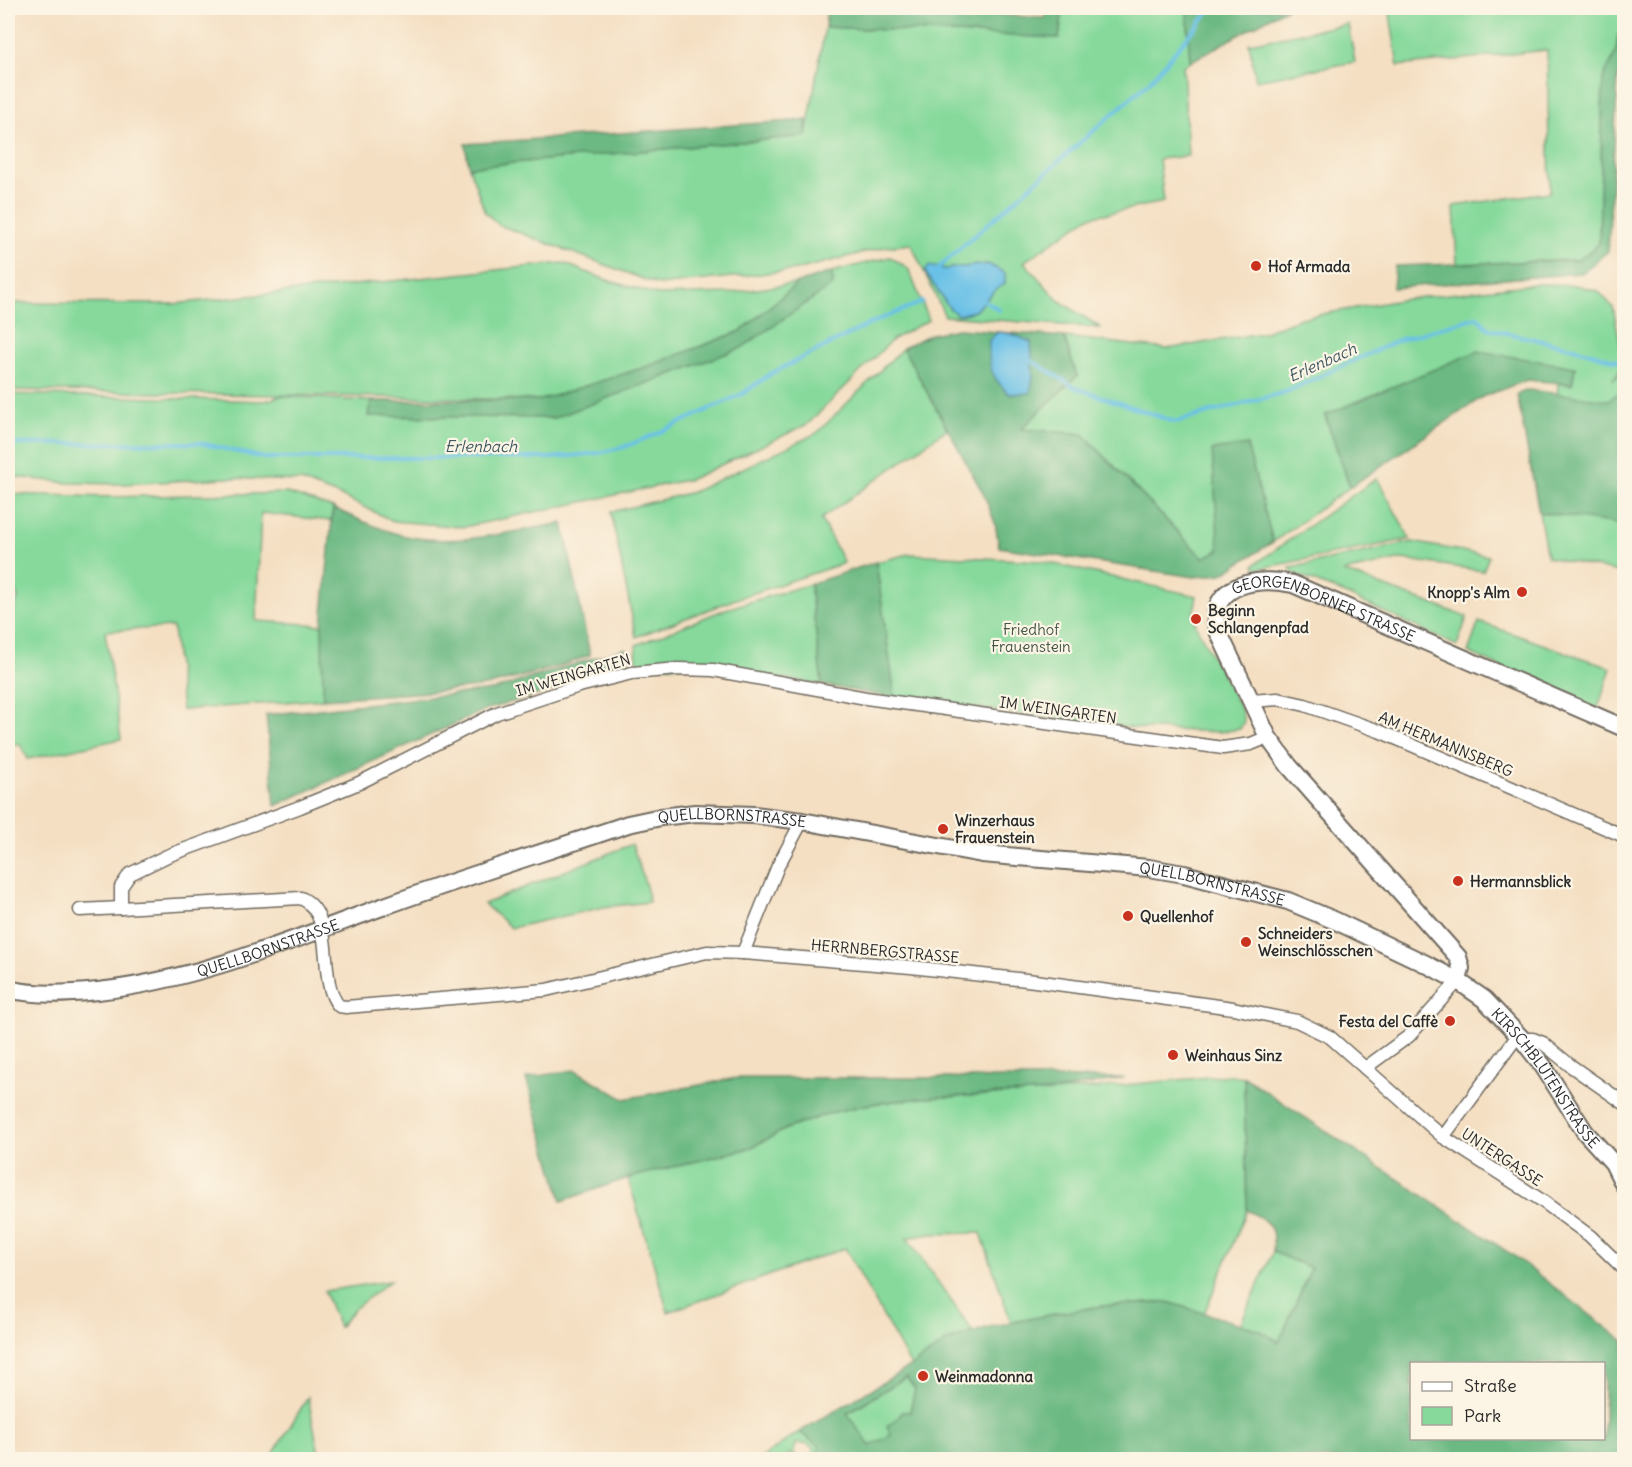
<svg xmlns="http://www.w3.org/2000/svg" width="1632" height="1467" font-family="Delius,sans-serif">
	<style>
		.built { fill: #f0d0e5 }
		.green { fill: #86d99b; stroke: #588263; stroke-width: 1.5; fill-rule: evenodd }
		.forest { fill: #6cb983; stroke: #4c7257; stroke-width: 1.5; fill-rule: evenodd }
		.water { fill: #6ac1e7; stroke: #4a7689; stroke-width: 1.5 }
		.lines { fill: none; stroke-linecap: round; stroke-linejoin: round }
		.stream { stroke: #6ac1e7; stroke-width: 4 }
		.minor-casing { stroke: #716a60; stroke-width: 15 }
		.secondary-casing { stroke: #716a60; stroke-width: 20 }
		.minor { stroke: #fff; stroke-width: 12 }
		.secondary { stroke: #fff; stroke-width: 16 }
		.poi-dot { fill: #c8321e; stroke: #fcf5e5; stroke-width: 2 }
		.labels { text-anchor: middle; dominant-baseline: central; stroke-width: 4.5; stroke-linejoin: round; paint-order: stroke }
		.poi-label { font-size: 15px; font-weight: bold; fill: #2b2b2b; stroke: #fcf5e5; text-anchor: start }
		.street-label { font-size: 15px; fill: #2b2b2b; stroke: #fcf5e5 }
		.park-label { font-size: 15px; fill: #425647; stroke: #fcf5e5 }
		.water-label { font-size: 16px; font-style: italic; fill: #3e5863; stroke: #fcf5e5 }
	</style>
	<rect width="100%" height="100%" fill="#fcf5e5"/>
	<filter id="ink" filterUnits="userSpaceOnUse"><feTurbulence type="fractalNoise" baseFrequency=".0167" numOctaves="2"/><feDisplacementMap in="SourceGraphic" scale="12" xChannelSelector="R" yChannelSelector="G"/><feConvolveMatrix kernelMatrix="1 2 1 2 8 2 1 2 1" color-interpolation-filters="sRGB"/></filter>
	<filter id="wash" filterUnits="userSpaceOnUse"><feTurbulence type="fractalNoise" baseFrequency=".008" numOctaves="4" result="noise"/><feDisplacementMap in="SourceGraphic" scale="24" xChannelSelector="R" yChannelSelector="G"/><feGaussianBlur stdDeviation="1.35" result="paint"/><feColorMatrix in="noise" values="0 0 0 0 0 0 0 0 0 0 0 0 0 0 0 0 0 1.4 0 .05"/><feComposite in="paint" operator="in"/></filter>
	<g filter="url(#wash)">
		<rect width="100%" height="100%" fill="#f4dfc2"/>
		<!-- built -->
		<polygon class="built" points="8,571 18,598 8,623"/>
		<!-- green -->
		<g class="green">
			<path d="M 1063,8 L 1187,8 L 1190,62 L 1183,66 L 1188,156 L 1159,159 L 1164,202 L 1089,217 L 1024,262 L 1058,300 L 1101,328 L 945,316 L 911,244 L 885,247 L 796,270 L 659,285 L 499,225 L 485,212 L 469,167 L 806,136 L 825,27 L 1059,38 ZM 988,264 L 1005,284 L 995,290 L 975,311 L 958,315 C 939,301 937,289 937,266 L 945,269 Z"/>
			<polygon points="1389,8 1624,8 1624,35 1618,35 1616,52 1603,78 1599,244 1578,260 1457,264 1454,206 1550,192 1547,50 1398,66"/>
			<polygon points="1348,24 1355,62 1256,80 1249,43"/>
			<polygon points="890,257 908,268 929,320 893,339 808,424 691,479 464,527 393,521 343,497 301,481 227,478 123,484 69,483 8,476 8,394 265,401 280,396 371,401 368,416 554,418 741,348 833,284 831,272"/>
			<polygon points="563,263 607,280 658,295 729,293 798,283 741,331 649,366 541,400 8,390 8,303 173,304"/>
			<polygon points="1536,284 1575,285 1598,291 1613,307 1622,353 1620,371 1612,380 1620,375 1624,365 1624,573 1547,557 1539,512 1548,513 1558,383 1572,385 1575,368 1325,416 1350,487 1273,542 1247,446 1219,550 1203,558 1083,434 1021,429 1077,376 1064,337 1167,349 1262,333 1301,318 1406,299"/>
			<polygon points="903,348 947,429 821,519 844,563 736,599 636,637 611,512 693,492 817,433"/>
			<polygon points="1377,478 1410,539 1257,569 1254,565"/>
			<polygon points="287,493 333,508 331,521 261,513 256,621 322,625 323,699 182,710 173,627 105,631 121,739 28,759 19,743 10,745 8,740 8,623 18,598 8,571 8,494 110,497"/>
			<polygon points="1412,542 1489,556 1483,571 1402,559 1344,572 1467,617 1457,646 1343,593 1293,573 1290,568"/>
			<polygon points="909,554 1041,561 1197,596 1193,616 1197,628 1241,709 1244,721 1240,729 1219,732 1132,728 895,698 876,562"/>
			<polygon points="810,584 822,685 711,667 637,665 636,645 726,609"/>
			<polygon points="1479,622 1611,668 1597,711 1468,652"/>
			<polygon points="632,844 646,886 649,902 604,907 511,928 484,904"/>
			<polygon points="1230,1075 1244,1077 1247,1210 1204,1314 1168,1302 1102,1306 1011,1322 981,1233 930,1234 907,1238 973,1332 948,1341 911,1366 845,1248 668,1312 628,1178 750,1148 788,1128 830,1113 870,1104 922,1098 1051,1092"/>
			<polygon points="1273,1252 1311,1268 1279,1342 1259,1330 1240,1325"/>
			<polygon points="390,1281 354,1309 339,1327 324,1291"/>
			<polygon points="906,1377 915,1389 910,1412 887,1426 892,1435 870,1447 846,1414"/>
			<polygon points="308,1397 320,1459 270,1459"/>
			<path d="M 799,1432 L 819,1446 L 815,1458 L 807,1459 C 812,1457 814,1453 813,1448 L 807,1444 L 796,1444 L 793,1454 L 802,1459 L 788,1454 L 784,1459 L 759,1460 Z"/>
		</g>
		<!-- forest -->
		<g class="forest">
			<polygon points="827,8 899,8 1045,18 1046,8 1063,8 1059,38 825,27"/>
			<polygon points="1187,8 1287,8 1190,62"/>
			<polygon points="1618,35 1624,35 1624,62 1618,78 1608,251 1582,273 1393,288 1395,266 1578,260 1599,244 1603,78 1616,52"/>
			<polygon points="807,120 806,136 469,167 465,144"/>
			<polygon points="831,272 834,284 741,348 554,418 368,416 371,401 541,400 649,366 741,331 798,283"/>
			<polygon points="958,329 1064,337 1077,376 1021,429 1083,434 1203,558 1219,550 1212,450 1247,445 1273,542 1222,574 1194,577 999,547 995,523 984,495 903,348 931,334"/>
			<polygon points="1478,351 1575,367 1572,384 1527,380 1484,396 1350,487 1325,415"/>
			<polygon points="1624,390 1624,525 1539,512 1517,394 1529,390 1608,400"/>
			<path d="M 333,508 C 358,519 384,532 411,537 C 460,546 515,531 563,523 L 590,655 L 560,666 L 486,686 L 430,692 L 323,699 L 322,625 Z"/>
			<polygon points="876,562 895,698 822,685 810,584"/>
			<polygon points="626,648 629,668 485,710 275,806 266,715 493,690"/>
			<polygon points="575,1070 624,1099 737,1078 1124,1078 1051,1092 922,1098 870,1104 830,1113 788,1128 750,1148 628,1178 562,1201 526,1078"/>
			<path d="M 1244,1077 L 1514,1256 L 1624,1341 L 1624,1459 L 811,1459 L 815,1458 L 819,1446 L 799,1432 L 911,1366 L 948,1341 L 989,1327 L 1058,1313 L 1102,1306 L 1168,1302 L 1259,1330 L 1279,1342 L 1311,1268 L 1273,1252 C 1275,1225 1270,1223 1247,1210 ZM 1412,1364 L 1604,1364 L 1604,1438 L 1412,1438 ZM 906,1377 L 915,1389 L 910,1412 L 902,1412 L 898,1418 L 887,1426 L 891,1435 L 870,1446 L 847,1413 Z"/>
		</g>
		<!-- water -->
		<g class="water">
			<polygon points="988,264 1005,273 1005,284 995,290 975,311 958,315 950,309 925,272 929,266 945,269"/>
			<path d="M 998,332 L 1012,334 L 1031,342 L 1033,377 L 1030,393 L 1009,394 C 990,376 988,366 989,340 Z"/>
		</g>
		<g class="lines">
			<!-- stream -->
			<g class="stream">
				<polyline points="939,270 939,267 1149,82 1212,8"/>
				<polyline points="984,300 999,310"/>
				<polyline points="1032,361 1076,388 1175,422 1286,392 1399,340 1477,317 1489,329 1574,348 1624,363"/>
				<polyline points="8,444 200,443 264,458 550,458 599,453 624,447 656,434 742,394 772,373 876,321 922,302"/>
			</g>
		</g>
	</g>
	<g filter="url(#ink)">
		<g class="lines">
			<!-- minor casing -->
			<g class="minor-casing">
				<g id="minor">
					<polyline points="1251,701 1278,699 1305,705 1379,731 1624,836"/>
					<path d="M 1268,737 L 1251,744 L 1223,748 L 866,698 L 713,670 L 678,669 L 632,673 L 579,686 L 497,713 L 359,783 L 300,807 L 167,856 L 130,874 L 121,887 L 121,908 L 301,898 C 338,915 316,981 339,1006 L 346,1007 L 546,990 L 707,952 L 743,953 L 911,967 L 1035,981 L 1233,1008 L 1271,1016 L 1297,1021 L 1330,1037 L 1443,1137 L 1541,1200 L 1590,1236 L 1624,1269"/>
					<polyline points="80,910 121,908"/>
					<polyline points="743,953 778,866 802,821"/>
					<polyline points="1522,1039 1533,1039 1543,1043 1571,1066 1624,1103"/>
					<polyline points="1365,1068 1409,1036 1458,981"/>
					<polyline points="1443,1137 1519,1034"/>
				</g>
			</g>
			<!-- secondary casing -->
			<g class="secondary-casing">
				<g id="secondary">
					<path id="s1" d="M 1458,981 L 1461,968 L 1458,957 L 1289,766 L 1268,737 L 1217,629 C 1207,583 1260,576 1293,584 L 1624,728"/>
					<path id="s2" d="M 8,989 C 37,996 68,994 98,991 C 197,980 289,941 382,907 C 463,877 546,852 628,824 L 661,817 L 695,813 L 754,815 L 802,821 L 982,854 L 1149,868 L 1184,874 L 1288,901 L 1336,921 L 1426,964 L 1458,981 L 1484,999 L 1522,1039 L 1543,1066 L 1585,1132 L 1613,1163 L 1624,1185"/>
				</g>
			</g>
			<!-- minor -->
			<use href="#minor" class="minor"/>
			<!-- secondary -->
			<use href="#secondary" class="secondary"/>
		</g>
	</g>
	<!-- markers -->
	<g class="poi-dot">
		<circle cx="1256" cy="266" r="6"/>
		<circle cx="1522" cy="592" r="6"/>
		<circle cx="1196" cy="619" r="6"/>
		<circle cx="943" cy="829" r="6"/>
		<circle cx="1458" cy="881" r="6"/>
		<circle cx="1128" cy="916" r="6"/>
		<circle cx="1246" cy="942" r="6"/>
		<circle cx="1450" cy="1021" r="6"/>
		<circle cx="1173" cy="1055" r="6"/>
		<circle cx="923" cy="1376" r="6"/>
	</g>
	<g class="labels">
		<!-- poi labels -->
		<g class="poi-label">
			<text x="1268" y="266">Hof Armada</text>
			<text x="1510" y="592" text-anchor="end">Knopp's Alm</text>
			<text x="1208" y="610">Beginn<tspan x="1208" dy="17">Schlangenpfad</tspan></text>
			<text x="955" y="820">Winzerhaus<tspan x="955" dy="17">Frauenstein</tspan></text>
			<text x="1470" y="881">Hermannsblick</text>
			<text x="1140" y="916">Quellenhof</text>
			<text x="1258" y="933">Schneiders<tspan x="1258" dy="17">Weinschlösschen</tspan></text>
			<text x="1438" y="1021" text-anchor="end">Festa del Caffè</text>
			<text x="1185" y="1055">Weinhaus Sinz</text>
			<text x="935" y="1376">Weinmadonna</text>
		</g>
		<!-- street labels -->
		<g class="street-label">
			<text stroke="none"><textPath href="#s1" startOffset="578">GEORGENBORNER STRASSE</textPath></text>
			<text transform="translate(573 675) rotate(-16)">IM WEINGARTEN</text>
			<text transform="translate(1058 710) rotate(8)">IM WEINGARTEN</text>
			<text transform="translate(1446 744) rotate(23)">AM HERMANNSBERG</text>
			<text stroke="none"><textPath href="#s2" startOffset="752">QUELLBORNSTRASSE</textPath></text>
			<text stroke="none"><textPath href="#s2" startOffset="1238">QUELLBORNSTRASSE</textPath></text>
			<text stroke="none"><textPath href="#s2" startOffset="266">QUELLBORNSTRASSE</textPath></text>
			<text transform="translate(885 951) rotate(5)">HERRNBERGSTRASSE</text>
			<text stroke="none"><textPath href="#s2" startOffset="1636">KIRSCHBLÜTENSTRASSE</textPath></text>
			<text transform="translate(1502 1157) rotate(33)">UNTERGASSE</text>
		</g>
		<!-- park labels -->
		<g class="park-label">
			<text x="1031" y="629">Friedhof<tspan x="1031" dy="17">Frauenstein</tspan></text>
		</g>
		<!-- water labels -->
		<g class="water-label">
			<text transform="translate(1322 362) rotate(-24)">Erlenbach</text>
			<text x="481" y="446">Erlenbach</text>
		</g>
	</g>
	<!-- margin -->
	<rect width="1632" height="1467" fill="none" stroke="#fcf5e5" stroke-width="30"/>
	<!-- legend -->
	<rect x="1410" y="1362" width="195" height="78" fill="#fcf5e5" stroke="#a8a49b" stroke-width="1.5"/>
	<rect x="1422" y="1382" width="30" height="9" fill="#ffffff" stroke="#a8a49b" stroke-width="1.5"/>
	<text x="1464" y="1392" font-size="18" fill="#2b2b2b">Straße</text>
	<rect x="1422" y="1407" width="30" height="18" fill="#86d99b" stroke="#a8a49b" stroke-width="1.5"/>
	<text x="1464" y="1422" font-size="18" fill="#2b2b2b">Park</text>
</svg>
